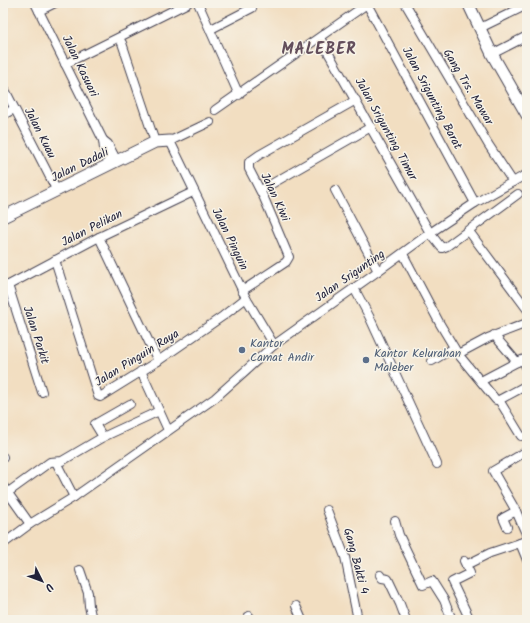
<svg xmlns="http://www.w3.org/2000/svg" width="530" height="623" font-family="Kalam,sans-serif">
	<style>
		.lines { fill: none; stroke-linecap: round; stroke-linejoin: round }
		.minor-casing { stroke: #413e4f; stroke-width: 10 }
		.tertiary-casing { stroke: #413e4f; stroke-width: 13 }
		.minor { stroke: #fff; stroke-width: 8 }
		.tertiary { stroke: #fff; stroke-width: 11 }
		.service-dot { fill: #5c6f8a; stroke: #f7f3e8; stroke-width: 1.5 }
		.labels { text-anchor: middle; dominant-baseline: central; stroke-width: 3; stroke-linejoin: round; paint-order: stroke }
		.street-label { font-size: 12px; fill: #22223b; stroke: #f7f3e8 }
		.service-label { font-size: 12px; fill: #4e5e75; stroke: #f7f3e8; text-anchor: start }
		.district-label { font-size: 16px; font-weight: bold; letter-spacing: 1px; fill: #634e5b; stroke: #f7f3e8 }
	</style>
	<rect width="100%" height="100%" fill="#f7f3e8"/>
	<filter id="ink" filterUnits="userSpaceOnUse"><feTurbulence type="fractalNoise" baseFrequency=".025" numOctaves="2"/><feDisplacementMap in="SourceGraphic" scale="8" xChannelSelector="R" yChannelSelector="G"/><feConvolveMatrix kernelMatrix="1 2 1 2 8 2 1 2 1" color-interpolation-filters="sRGB"/></filter>
	<filter id="wash" filterUnits="userSpaceOnUse"><feTurbulence type="fractalNoise" baseFrequency=".012" numOctaves="4" result="noise"/><feDisplacementMap in="SourceGraphic" scale="16" xChannelSelector="R" yChannelSelector="G"/><feGaussianBlur stdDeviation="0.9" result="paint"/><feColorMatrix in="noise" values="0 0 0 0 0 0 0 0 0 0 0 0 0 0 0 0 0 1.4 0 .05"/><feComposite in="paint" operator="in"/></filter>
	<g filter="url(#wash)">
		<rect width="100%" height="100%" fill="#f2dec1"/>
	</g>
	<g filter="url(#ink)">
		<g class="lines">
			<!-- minor casing -->
			<g class="minor-casing">
				<g id="minor">
					<polyline points="35,3 103,140 104,149 111,164"/>
					<polyline points="198,3 239,95"/>
					<polyline points="405,3 488,144 513,182"/>
					<polyline points="39,11 55,3"/>
					<polyline points="480,28 527,5"/>
					<polyline points="211,29 252,8"/>
					<polyline points="119,38 122,43 155,142"/>
					<polyline points="320,38 430,233 441,247 442,248 447,246 518,194"/>
					<polyline points="492,54 527,36"/>
					<polyline points="65,64 188,3"/>
					<polyline points="3,86 57,191"/>
					<polyline points="215,110 367,4 475,203"/>
					<polyline points="3,115 14,109"/>
					<polyline points="210,122 170,141 246,298 274,345"/>
					<polyline points="103,140 108,144 117,161"/>
					<polyline points="261,190 371,127"/>
					<polyline points="335,190 378,271"/>
					<polyline points="468,230 527,309"/>
					<polyline points="99,237 158,361"/>
					<polyline points="403,254 440,324 458,354 496,400 499,400 521,436"/>
					<polyline points="55,260 98,396 100,397 158,361 223,316 246,298"/>
					<polyline points="8,285 42,392"/>
					<polyline points="3,288 99,237 193,192"/>
					<polyline points="354,288 369,316 437,464"/>
					<polyline points="242,291 286,262 289,257 264,198 249,169 249,162 259,155 356,100"/>
					<polyline points="494,335 517,362"/>
					<polyline points="458,354 488,338 527,323"/>
					<polyline points="523,360 527,369"/>
					<polyline points="432,361 454,348"/>
					<polyline points="141,371 168,430"/>
					<polyline points="481,381 517,362 527,358"/>
					<polyline points="499,400 527,385"/>
					<polyline points="103,437 159,411"/>
					<polyline points="3,458 3,457"/>
					<polyline points="56,462 74,497"/>
					<polyline points="3,486 30,524"/>
					<polyline points="7,493 50,462 62,461 103,437 95,424 130,404"/>
					<polyline points="327,510 345,557 358,620"/>
					<polyline points="516,511 527,536"/>
					<polyline points="395,521 399,535 423,585 432,581 444,600 452,620"/>
					<polyline points="507,527 503,518 516,511 493,471 527,451"/>
					<polyline points="525,541 520,543 527,560"/>
					<polyline points="3,544 30,524 74,497 215,398 274,345 378,271 430,233 475,203 527,174"/>
					<polyline points="464,561 466,565 490,553 520,543"/>
					<polyline points="466,565 470,573 452,582 470,620"/>
					<polyline points="80,570 88,593 89,606 92,620"/>
					<polyline points="380,575 382,578 388,579 400,604 406,620"/>
					<polyline points="296,606 302,620"/>
					<polyline points="249,616 251,620"/>
				</g>
			</g>
			<!-- tertiary casing -->
			<g class="tertiary-casing">
				<g id="tertiary">
					<polyline points="468,3 492,54 527,115"/>
					<polyline points="3,217 155,142 170,141"/>
				</g>
			</g>
			<!-- minor -->
			<use href="#minor" class="minor"/>
			<!-- tertiary -->
			<use href="#tertiary" class="tertiary"/>
		</g>
	</g>
	<!-- markers -->
	<g class="service-dot">
		<circle cx="242" cy="350" r="4"/>
		<circle cx="366" cy="360" r="4"/>
	</g>
	<g class="labels">
		<!-- street labels -->
		<g class="street-label">
			<text transform="translate(80 66) rotate(64)">Jalan Kasuari</text>
			<text transform="translate(468 87) rotate(59)">Gang Trs. Mawar</text>
			<text transform="translate(432 98) rotate(62)">Jalan Srigunting Barat</text>
			<text transform="translate(386 129) rotate(61)">Jalan Srigunting Timur</text>
			<text transform="translate(40 133) rotate(63)">Jalan Kuau</text>
			<text transform="translate(80 165) rotate(-26)">Jalan Dadali</text>
			<text transform="translate(275 197) rotate(65)">Jalan Kiwi</text>
			<text transform="translate(92 228) rotate(-27)">Jalan Pelikan</text>
			<text transform="translate(230 239) rotate(64)">Jalan Pinguin</text>
			<text transform="translate(350 276) rotate(-35)">Jalan Srigunting</text>
			<text transform="translate(36 335) rotate(72)">Jalan Parkit</text>
			<text transform="translate(137 358) rotate(-32)">Jalan Pinguin Raya</text>
			<text transform="translate(356 561) rotate(75)">Gang Bakti 4</text>
		</g>
		<!-- service labels -->
		<g class="service-label">
			<text x="250" y="343">Kantor<tspan x="250" dy="14">Camat Andir</tspan></text>
			<text x="374" y="353">Kantor Kelurahan<tspan x="374" dy="14">Maleber</tspan></text>
		</g>
		<!-- district labels -->
		<g class="district-label">
			<text x="319" y="49">MALEBER</text>
		</g>
	</g>
	<!-- margin -->
	<rect width="530" height="623" fill="none" stroke="#f7f3e8" stroke-width="16"/>
	<!-- north arrow -->
	<g transform="translate(42 581) rotate(132)" stroke="#f7f3e8" stroke-width="3" paint-order="stroke">
	<path d="M0-3L7 15L0 10L-7 15Z" fill="#22223b"/>
	<text y="-6" font-size="11" font-weight="bold" text-anchor="middle" fill="#22223b">U</text>
	</g>
</svg>
